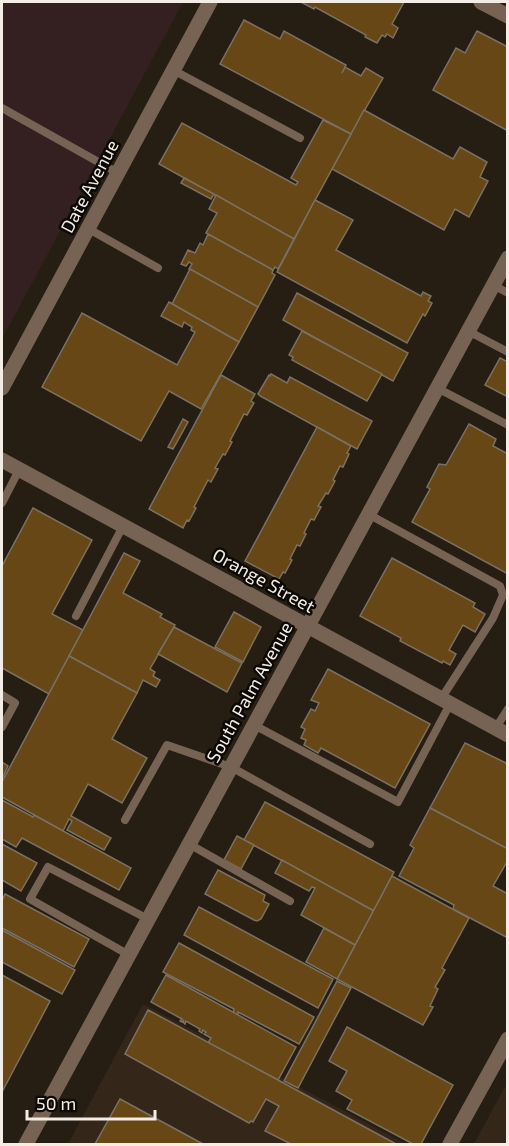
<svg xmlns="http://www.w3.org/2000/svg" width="509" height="1146" font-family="'Exo 2',sans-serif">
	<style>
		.commercial { fill: #342020 }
		.industrial { fill: #34271a }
		.building { fill: #674715; stroke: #7b7163; stroke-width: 1.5 }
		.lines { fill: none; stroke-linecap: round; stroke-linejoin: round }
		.service { stroke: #776354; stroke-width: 8 }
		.minor { stroke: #776354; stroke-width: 15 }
		.tertiary { stroke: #776354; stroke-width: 15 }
		.labels { text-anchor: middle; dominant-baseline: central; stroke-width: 5; stroke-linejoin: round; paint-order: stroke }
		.street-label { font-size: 18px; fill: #f3ede5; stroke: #0c0805 }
	</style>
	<rect width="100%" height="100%" fill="#261e12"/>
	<!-- commercial -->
	<polygon class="commercial" points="2,2 183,2 2,339"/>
	<!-- industrial -->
	<g class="industrial">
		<polygon points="143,1004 406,1144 68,1144"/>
		<polygon points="507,1083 507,1144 474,1144"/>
	</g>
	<!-- building -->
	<g class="building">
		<polygon points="301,2 404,2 392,24 398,28 393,38 387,34 385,37 382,35 377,43 365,37 366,35 315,7 314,9"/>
		<polygon points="244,20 280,39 284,31 346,65 342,73 345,67 361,76 366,68 383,78 351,134 220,64"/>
		<polygon points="477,31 508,47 508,131 433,90 456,48 465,53"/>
		<polygon points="364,110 453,159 460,147 487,162 480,177 488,181 469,217 455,209 444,230 332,169"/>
		<polygon points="323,120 351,134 294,239 159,164 182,123 296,185 298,182 291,178"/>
		<polygon points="184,178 214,194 211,199 181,183"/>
		<polygon points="216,195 294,239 278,269 275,267 273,270 206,233 217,213 209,209"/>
		<polygon points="315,200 353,220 336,250 421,296 423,292 431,296 428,301 432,303 425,316 423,314 407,343 277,272"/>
		<polygon points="208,234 273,270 272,273 275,275 258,307 189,269 192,264 189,262 186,266 181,264 188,250 195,253 200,243 203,245"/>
		<polygon points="190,269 258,307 239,342 172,304"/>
		<polygon points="297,293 408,353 393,381 283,320"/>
		<polygon points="169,302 239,342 201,409 169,391 141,441 42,387 82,313 177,365 195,332 191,330 192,327 184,322 182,327 161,316"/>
		<polygon points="302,331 382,374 367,401 292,360 293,357 289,355"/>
		<polygon points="500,358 508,362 508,397 485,385"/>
		<polygon points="271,374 287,383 290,377 372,421 357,449 260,396 258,394 269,375 270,376"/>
		<polygon points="221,375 255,394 251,401 254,403 247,415 244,414 230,441 232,442 225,455 223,454 215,468 218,469 211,482 208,480 194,507 196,508 189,521 187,520 183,528 149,509"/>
		<polygon points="183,419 188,422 173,449 168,447"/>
		<polygon points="469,424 496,439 493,446 508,454 508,574 412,522 430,489 427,487 439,464 446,465"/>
		<polygon points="317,427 351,446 347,453 349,454 343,467 340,466 333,480 335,481 328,494 326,493 318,506 321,507 314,520 311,519 304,533 306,534 300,546 297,545 290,559 292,560 285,573 283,572 279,579 245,561"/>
		<polygon points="33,508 92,540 52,614 83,630 49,694 2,668 2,566"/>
		<polygon points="124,553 140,561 123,593 162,614 160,617 175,625 150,669 155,672 153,676 160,680 156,687 143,680 137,693 69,656"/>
		<polygon points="392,558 475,603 473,607 485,614 475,632 463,625 449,650 456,654 450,665 443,661 442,663 400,641 401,638 360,616"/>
		<polygon points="234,612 261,627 243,662 215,647"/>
		<polygon points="174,627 242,663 227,692 158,654"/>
		<polygon points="69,656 137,693 112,739 147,758 122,803 88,784 71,816 111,838 104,850 67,830 72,821 69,819 63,831 2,797 2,782"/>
		<polygon points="328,669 430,724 395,788 321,748 318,753 304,745 306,740 301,738 305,729 301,727 311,709 315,711 319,703 311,700"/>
		<polygon points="465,743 508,764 508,849 430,808"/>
		<polygon points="2,762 8,766 2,779"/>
		<polygon points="2,800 33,817 34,815 131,868 119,890 22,838 16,847 2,839"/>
		<polygon points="265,802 394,872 374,911 244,840"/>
		<polygon points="430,808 508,849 508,860 493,886 508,894 508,938 453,909 454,905 399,876 414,848 410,845"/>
		<polygon points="237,836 254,845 241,869 224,860"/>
		<polygon points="2,844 37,863 21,891 2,880"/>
		<polygon points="282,860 374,911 355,945 301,915 315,888 312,887 309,891 275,873"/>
		<polygon points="218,870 265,895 263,901 269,904 261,919 257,921 254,920 205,894"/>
		<polygon points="392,876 469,918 442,968 445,970 435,987 438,989 430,1006 433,1007 423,1025 337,979"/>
		<polygon points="5,894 89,939 74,967 2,928 2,901"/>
		<polygon points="199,907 333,979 318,1008 184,935"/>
		<polygon points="324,928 355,945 337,979 306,962"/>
		<polygon points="2,930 75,970 62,994 2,962"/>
		<polygon points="179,943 314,1017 299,1044 238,1012 238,1016 233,1013 234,1009 163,972"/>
		<polygon points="2,975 50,1001 2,1092"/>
		<polygon points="166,975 296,1047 278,1080 208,1043 211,1038 204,1034 206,1032 203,1030 202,1033 199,1031 200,1029 186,1021 185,1024 183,1022 184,1020 182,1022 180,1021 182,1019 151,1002"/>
		<polygon points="337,981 351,988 298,1088 284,1081"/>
		<polygon points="148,1010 278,1080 396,1144 291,1144 265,1131 279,1106 266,1099 253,1122 251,1121 249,1123 125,1054"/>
		<polygon points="347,1027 453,1085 421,1144 413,1144 347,1109 352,1100 336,1091 347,1071 329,1061"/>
		<polygon points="120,1099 203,1144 95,1144"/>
	</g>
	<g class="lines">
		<!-- service -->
		<g class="service">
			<polyline points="173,70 300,138"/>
			<polyline points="2,108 118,173"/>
			<polyline points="87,228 158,268"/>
			<polyline points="493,285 508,293"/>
			<polyline points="468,331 508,352"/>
			<polyline points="437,388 508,425"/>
			<polyline points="2,503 19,470"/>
			<polyline points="368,514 500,586 503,595 493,618 441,699"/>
			<polyline points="76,616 123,526"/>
			<polyline points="2,695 15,703 2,727"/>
			<polyline points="254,725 398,802 450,704"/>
			<polyline points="495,729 508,709"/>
			<polyline points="125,820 167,745 231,767 370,844"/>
			<polyline points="189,844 290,901"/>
			<polyline points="129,955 30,899 48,867 148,919"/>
		</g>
		<!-- minor -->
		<g class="minor">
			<polyline points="481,2 508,16"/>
			<polyline points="2,460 508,735"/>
			<polyline points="450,1144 508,1039"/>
		</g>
		<!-- tertiary -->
		<g class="tertiary">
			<polyline points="2,388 210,2"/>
			<polyline points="26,1144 508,258"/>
		</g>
	</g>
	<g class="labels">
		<!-- street labels -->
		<g class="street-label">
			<text transform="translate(89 186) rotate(-62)">Date Avenue</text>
			<text transform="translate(264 580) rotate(29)">Orange Street</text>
			<text transform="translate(249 692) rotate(-61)">South Palm Avenue</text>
		</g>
	</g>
	<!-- border -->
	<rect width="509" height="1146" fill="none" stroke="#f3ede5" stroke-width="6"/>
	<!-- scale -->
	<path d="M27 1110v9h128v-9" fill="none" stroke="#f3ede5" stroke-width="3"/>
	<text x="36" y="1110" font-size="18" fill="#f3ede5" stroke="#0c0805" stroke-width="4.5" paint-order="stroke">50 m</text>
</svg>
